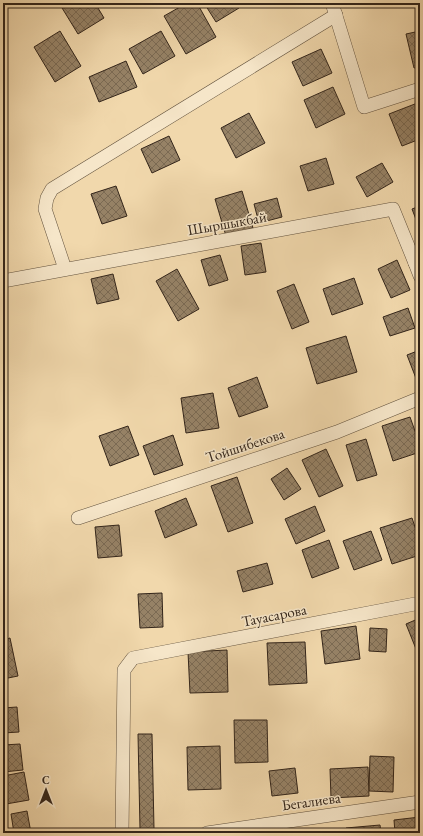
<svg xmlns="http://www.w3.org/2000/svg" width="423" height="836" font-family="'EB Garamond',serif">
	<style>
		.building { fill: url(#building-cross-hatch); stroke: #33251a }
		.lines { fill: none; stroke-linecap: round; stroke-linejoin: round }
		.minor-casing { stroke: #62523e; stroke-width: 14 }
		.minor { stroke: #f6e6c9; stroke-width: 13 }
		.labels { text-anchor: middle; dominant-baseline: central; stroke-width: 3; stroke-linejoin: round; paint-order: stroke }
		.street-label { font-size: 15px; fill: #33251a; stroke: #f6e6c9 }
	</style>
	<defs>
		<pattern id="building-cross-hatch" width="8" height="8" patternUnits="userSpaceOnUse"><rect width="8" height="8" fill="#968266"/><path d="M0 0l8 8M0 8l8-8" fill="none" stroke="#7b6a53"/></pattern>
	</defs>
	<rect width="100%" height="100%" fill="#f1d8ac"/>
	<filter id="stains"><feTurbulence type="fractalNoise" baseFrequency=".005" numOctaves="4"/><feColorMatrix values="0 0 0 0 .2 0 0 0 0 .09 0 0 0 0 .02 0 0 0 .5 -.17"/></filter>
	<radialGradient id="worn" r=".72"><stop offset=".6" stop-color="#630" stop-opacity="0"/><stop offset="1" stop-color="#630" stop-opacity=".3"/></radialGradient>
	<!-- building -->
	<g class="building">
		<polygon points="59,3 95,3 104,18 78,34"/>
		<polygon points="187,3 197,3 216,37 186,54 164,16"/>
		<polygon points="204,3 236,3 239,8 216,22"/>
		<polygon points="60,31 81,66 55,82 34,47"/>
		<polygon points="161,31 175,56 143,74 129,49"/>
		<polygon points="420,31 420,67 414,68 406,34"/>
		<polygon points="321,49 332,73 303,86 292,62"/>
		<polygon points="126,61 137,87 99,102 89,77"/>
		<polygon points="333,87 345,114 316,128 304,100"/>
		<polygon points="420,102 420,139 402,146 389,114"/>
		<polygon points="249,113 265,143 236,158 221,128"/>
		<polygon points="169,136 180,160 152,173 141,149"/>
		<polygon points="326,158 334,184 308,191 300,166"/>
		<polygon points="382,163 393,182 367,197 356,177"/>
		<polygon points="116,186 127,216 102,224 91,194"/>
		<polygon points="242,191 253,228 226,236 215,199"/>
		<polygon points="277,198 282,217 259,223 254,204"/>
		<polygon points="420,206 420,230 412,209"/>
		<polygon points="261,243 266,272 245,275 241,246"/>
		<polygon points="220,255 228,280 209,286 201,260"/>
		<polygon points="397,260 410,290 391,298 378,269"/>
		<polygon points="177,269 199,309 178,321 156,281"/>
		<polygon points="113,274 119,299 97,304 91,279"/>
		<polygon points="354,278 363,304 332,315 323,289"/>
		<polygon points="294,284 309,322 292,329 277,291"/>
		<polygon points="408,308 415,328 390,336 383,317"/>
		<polygon points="346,336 357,372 317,384 306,348"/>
		<polygon points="420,350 420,380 417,381 407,355"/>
		<polygon points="257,377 268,407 239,417 228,388"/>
		<polygon points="213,393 219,428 186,433 181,398"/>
		<polygon points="410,417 420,445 420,452 393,461 382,426"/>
		<polygon points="128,426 139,455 110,466 99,436"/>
		<polygon points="173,435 183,465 154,475 143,446"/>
		<polygon points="366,439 377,475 357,481 346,445"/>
		<polygon points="326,449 343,486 319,497 302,460"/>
		<polygon points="287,468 301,489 284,500 271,479"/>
		<polygon points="237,477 253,523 228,532 211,486"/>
		<polygon points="186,498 197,525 165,538 155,511"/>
		<polygon points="315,506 325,531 296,544 285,519"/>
		<polygon points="412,518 420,542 420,555 392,564 380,528"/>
		<polygon points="119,525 122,556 98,558 95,527"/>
		<polygon points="371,531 382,560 354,570 343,541"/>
		<polygon points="329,540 339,568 312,578 302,550"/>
		<polygon points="267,563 273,584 243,592 237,571"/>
		<polygon points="162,593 163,627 140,628 138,594"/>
		<polygon points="420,618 420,659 406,624"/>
		<polygon points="356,626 360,659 325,664 321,631"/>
		<polygon points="370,628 387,629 386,652 369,651"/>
		<polygon points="10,638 18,676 3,679 3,640"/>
		<polygon points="305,642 307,683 269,685 267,643"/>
		<polygon points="227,650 228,692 190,693 188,652"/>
		<polygon points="17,707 19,732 3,733 3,708"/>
		<polygon points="234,720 267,720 268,762 235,763"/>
		<polygon points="138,734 152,734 154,829 140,829"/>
		<polygon points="20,744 23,770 3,772 3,745"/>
		<polygon points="220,746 221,789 188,790 187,747"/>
		<polygon points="370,756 394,757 393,792 369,791"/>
		<polygon points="368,767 369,796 331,798 330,769"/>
		<polygon points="295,768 298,793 272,796 269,771"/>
		<polygon points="24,772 29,800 6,804 3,787 3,776"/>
		<polygon points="27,811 31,833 14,833 11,814"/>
		<polygon points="420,817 420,833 395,833 394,820"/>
		<polygon points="380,825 381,833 347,833 346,828"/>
		<polygon points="310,829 310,833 285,833"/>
	</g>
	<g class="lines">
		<!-- minor casing -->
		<g class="minor-casing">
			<g id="minor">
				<polyline points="332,3 364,107 420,89"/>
				<polyline points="415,263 420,276"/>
				<polyline points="65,269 45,209 47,198 52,189 336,15"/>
				<polyline points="3,281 393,209 415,263 420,262"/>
				<polyline points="78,518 337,432 420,398"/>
				<polyline points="122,833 124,670 133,658 420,603"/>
				<polyline points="207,833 420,802"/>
			</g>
		</g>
		<!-- minor -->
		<use href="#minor" class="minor"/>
	</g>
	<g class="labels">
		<!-- street labels -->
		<g class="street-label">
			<text transform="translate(227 223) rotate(-10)">Шыршыкбай</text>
			<text transform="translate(245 445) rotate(-18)">Тойшибекова</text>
			<text transform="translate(274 615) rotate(-11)">Тауасарова</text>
			<text transform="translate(311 801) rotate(-8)">Бегалиева</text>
		</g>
	</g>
	<!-- margin -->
	<rect width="423" height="836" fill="none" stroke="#f1d8ac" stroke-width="16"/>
	<rect x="4" y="4" width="415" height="828" fill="none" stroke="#33251a" stroke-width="2"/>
	<rect x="8" y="8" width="407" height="820" fill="none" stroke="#33251a"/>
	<!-- north arrow -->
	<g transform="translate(46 790)" stroke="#f6e6c9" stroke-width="3" paint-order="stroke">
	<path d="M0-3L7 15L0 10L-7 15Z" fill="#33251a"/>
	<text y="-6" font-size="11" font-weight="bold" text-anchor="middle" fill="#33251a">С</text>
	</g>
	<rect width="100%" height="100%" filter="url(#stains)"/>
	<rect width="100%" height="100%" fill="url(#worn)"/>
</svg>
